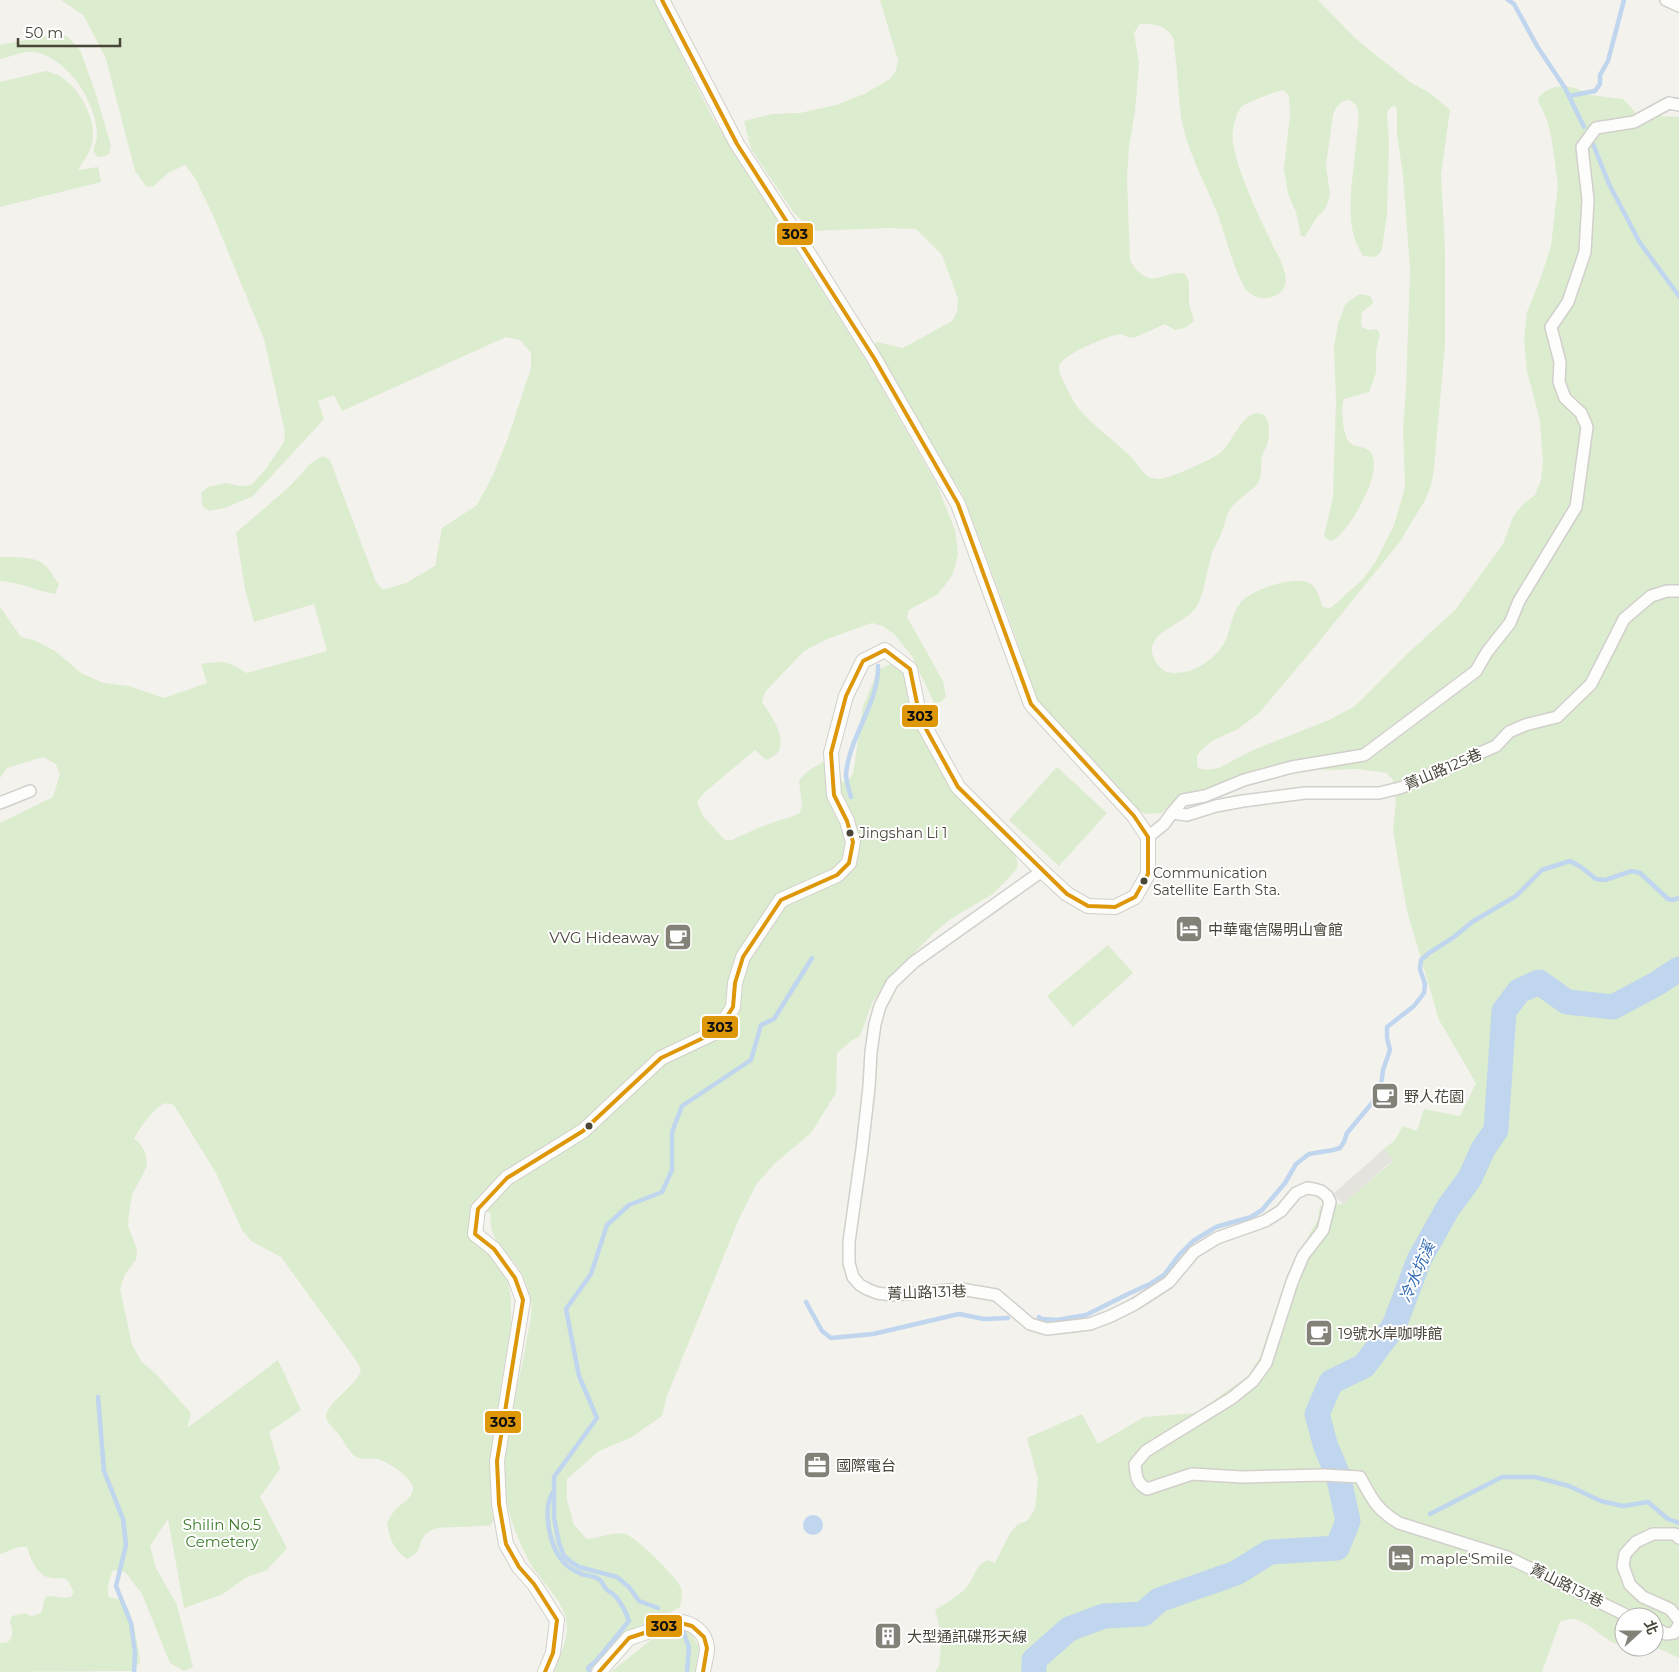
<svg xmlns="http://www.w3.org/2000/svg" width="1679" height="1672" font-family="Montserrat,'Noto Sans TC',sans-serif">
	<style>
		.green { fill: #dcecce; fill-rule: evenodd }
		.parking { fill: #e5e3de }
		.water { fill: #c0d5ee }
		.lines { fill: none; stroke-linecap: round; stroke-linejoin: round }
		.stream { stroke: #c0d5ee; stroke-width: 4.5 }
		.river { stroke: #c0d5ee; stroke-width: 25 }
		.minor-casing { stroke: #d1d0cb; stroke-width: 14 }
		.tertiary-casing { stroke: #d1d0cb; stroke-width: 16 }
		.minor { stroke: #fdfdfc; stroke-width: 11 }
		.tertiary { stroke: #fdfdfc; stroke-width: 14 }
		.bus-1-casing { stroke: #fff; stroke-width: 8 }
		.bus-1 { stroke: #dd9709; stroke-width: 4 }
		.bus-dot { fill: #494539; stroke: #fff; stroke-width: 2 }
		.labels { text-anchor: middle; dominant-baseline: central; stroke-width: 4; stroke-linejoin: round; paint-order: stroke }
		.bus-label { font-size: 14px; fill: #494539; stroke: #fff; text-anchor: start }
		.street-label { font-size: 15px; fill: #494539; stroke: #fff }
		.poi-label { font-size: 15px; fill: #494539; stroke: #fff; text-anchor: start }
		.park-label { font-size: 15px; fill: #3f7b2c; stroke: #fff }
		.water-label { font-size: 16px; font-style: italic; fill: #336cb4; stroke: #fff }
		.line-badge { stroke: #fff; stroke-width: 2 }
		.pale-badge-label { font-size: 14px; text-anchor: middle; font-weight: bold; fill: #111 }
	</style>
	<rect width="100%" height="100%" fill="#f3f2ed"/>
	<!-- green -->
	<g class="green">
		<path d="M 61,0 L 654,0 L 711,115 L 867,362 L 937,485 L 955,530 L 958,555 L 952,576 L 938,594 L 909,610 L 907,617 L 943,681 L 946,697 L 941,702 L 934,703 L 912,656 L 894,634 L 883,626 L 872,623 L 827,639 L 804,651 L 765,692 L 762,702 C 773,718 796,750 766,760 L 755,750 L 704,793 L 697,802 L 703,816 L 725,840 L 732,840 L 760,827 L 799,814 L 802,807 L 799,780 L 809,770 L 826,760 L 837,765 L 840,780 L 846,783 L 853,774 L 863,706 L 878,670 L 892,663 L 900,669 L 908,681 L 923,733 L 1014,849 L 1018,864 L 1016,870 L 993,894 L 952,918 L 935,932 L 887,980 L 872,1003 L 860,1036 L 851,1041 L 837,1053 L 836,1093 L 811,1133 L 773,1165 L 756,1185 L 738,1221 L 682,1359 L 667,1396 L 662,1416 L 630,1438 L 599,1451 L 567,1479 L 567,1500 L 574,1525 L 587,1539 C 601,1538 610,1532 625,1534 C 634,1535 678,1578 681,1588 C 683,1593 681,1602 680,1607 L 650,1624 L 600,1661 L 590,1672 L 554,1672 C 559,1658 568,1640 567,1625 C 565,1601 542,1583 530,1563 C 519,1543 509,1518 506,1496 C 499,1442 519,1390 527,1338 C 529,1325 534,1309 530,1297 C 528,1288 525,1280 521,1272 C 510,1253 486,1239 491,1214 L 486,1211 L 470,1224 L 477,1244 L 491,1256 L 506,1274 L 511,1298 L 511,1326 L 501,1383 L 490,1468 L 491,1509 L 494,1520 L 490,1526 C 479,1525 469,1527 458,1527 C 446,1528 435,1525 425,1535 C 416,1545 425,1550 407,1559 C 393,1549 390,1539 387,1523 C 389,1518 392,1514 395,1510 C 401,1503 411,1500 413,1490 C 415,1479 387,1461 377,1459 C 369,1457 363,1461 355,1456 C 349,1452 344,1441 339,1435 C 336,1430 326,1423 326,1416 C 328,1402 355,1386 361,1371 L 358,1363 L 281,1257 L 251,1241 L 242,1230 L 216,1173 L 174,1105 C 170,1104 167,1103 163,1104 C 154,1108 138,1130 134,1139 L 139,1142 L 145,1152 L 147,1162 L 146,1168 L 132,1195 L 129,1214 L 128,1226 L 137,1250 L 136,1260 L 125,1274 L 120,1289 L 132,1345 L 142,1362 L 157,1375 L 191,1413 L 187,1428 L 278,1360 L 301,1410 L 269,1432 L 280,1469 L 260,1497 L 287,1548 L 267,1570 L 245,1578 L 223,1594 L 184,1608 L 168,1519 L 150,1546 L 156,1568 L 177,1605 L 193,1667 L 184,1671 L 170,1663 L 142,1594 L 125,1572 L 113,1570 C 110,1578 106,1589 109,1597 C 113,1598 118,1599 121,1600 C 132,1605 139,1650 140,1662 L 133,1671 L 0,1672 L 0,1643 L 8,1642 C 14,1635 13,1630 10,1622 L 12,1616 L 26,1613 L 31,1616 C 48,1614 39,1606 47,1596 C 55,1596 63,1599 71,1597 L 74,1592 L 67,1579 C 61,1578 53,1579 47,1577 C 36,1573 30,1557 27,1547 L 19,1547 L 0,1554 L 0,823 L 53,797 L 60,774 L 56,764 L 43,757 L 7,768 L 0,778 L 0,607 L 21,637 L 36,641 L 55,651 L 81,673 L 103,683 L 129,686 L 164,698 L 207,683 L 201,664 C 224,660 227,661 247,673 L 327,651 L 314,604 L 254,622 L 245,589 L 236,533 L 291,485 L 310,464 L 323,456 L 330,460 L 376,582 L 383,590 L 406,583 L 435,566 L 442,528 L 477,505 L 493,475 L 508,438 L 531,368 L 531,353 L 520,340 L 506,337 L 342,411 L 334,395 L 318,401 L 324,419 L 253,496 L 225,508 L 209,511 L 202,506 L 201,493 L 208,487 L 226,483 L 240,486 L 251,485 L 265,470 L 284,442 L 285,432 L 264,339 L 213,215 L 195,178 L 185,165 L 168,173 L 154,186 L 147,187 L 135,171 L 106,59 L 84,16 Z"/>
		<path d="M 880,0 L 1318,0 L 1354,37 L 1377,56 L 1413,84 L 1430,93 L 1450,110 L 1441,174 L 1445,251 L 1445,345 L 1434,468 L 1431,486 L 1424,502 L 1399,543 L 1317,644 L 1259,713 L 1238,729 L 1212,741 L 1202,749 L 1197,756 L 1197,764 L 1198,768 L 1206,770 L 1219,768 L 1253,750 L 1329,720 L 1355,706 L 1407,654 L 1455,610 L 1503,544 L 1513,517 L 1523,504 L 1535,495 L 1541,480 L 1543,462 L 1540,421 L 1527,371 L 1524,339 L 1527,312 L 1540,280 L 1551,246 L 1558,185 L 1551,135 L 1546,117 L 1538,101 L 1539,97 L 1546,91 L 1555,87 L 1566,86 L 1578,89 L 1590,95 L 1623,99 L 1646,124 L 1657,116 L 1679,117 L 1679,1658 L 1660,1649 L 1644,1647 L 1654,1647 L 1654,1617 L 1624,1617 L 1624,1644 C 1620,1644 1616,1644 1612,1642 C 1596,1634 1580,1611 1560,1622 L 1542,1672 L 935,1672 L 939,1666 L 942,1637 L 935,1610 C 945,1604 957,1597 965,1589 C 975,1578 974,1567 987,1560 L 995,1563 L 1010,1533 L 1018,1524 L 1027,1521 L 1035,1509 L 1038,1479 L 1027,1438 L 1082,1414 L 1098,1444 L 1144,1417 L 1196,1413 L 1248,1376 L 1260,1357 L 1287,1275 L 1318,1219 L 1320,1206 L 1343,1204 L 1393,1161 L 1384,1149 L 1395,1140 L 1403,1126 L 1417,1131 L 1424,1109 L 1460,1116 L 1476,1083 L 1439,1020 L 1407,911 L 1393,831 L 1396,802 L 1393,780 L 1387,773 L 1358,769 L 1327,770 L 1284,763 L 1255,770 L 1179,801 L 1161,813 L 1147,814 L 1136,810 L 1036,702 L 1018,643 L 963,495 L 885,370 L 874,346 L 877,342 L 903,348 L 952,321 L 957,312 L 958,299 L 942,255 L 916,229 L 889,228 L 812,231 L 794,213 L 751,149 L 744,121 L 772,114 L 800,113 L 836,105 L 864,94 L 890,79 L 896,71 L 898,60 ZM 1140,24 C 1152,23 1168,26 1173,38 C 1175,42 1174,49 1175,53 C 1178,74 1178,96 1181,117 C 1187,150 1203,179 1216,210 C 1226,235 1231,264 1245,288 C 1249,295 1259,299 1268,298 C 1275,296 1283,293 1285,285 C 1288,273 1279,257 1273,246 C 1258,213 1240,180 1233,144 C 1231,134 1235,115 1241,107 C 1246,102 1275,92 1283,90 L 1287,93 L 1289,97 L 1290,115 L 1284,169 L 1288,194 L 1296,212 L 1301,236 L 1305,237 L 1316,218 L 1325,209 L 1328,202 L 1330,194 L 1326,166 L 1333,115 C 1336,106 1339,102 1349,100 C 1353,102 1356,104 1357,108 C 1360,116 1358,127 1357,135 C 1355,163 1349,191 1351,220 C 1352,233 1356,245 1363,256 L 1375,257 L 1380,253 L 1382,248 L 1387,215 L 1389,143 L 1387,113 L 1391,107 L 1394,106 L 1397,108 L 1397,134 L 1403,175 L 1410,269 L 1406,392 L 1403,426 L 1405,488 L 1394,525 L 1376,561 L 1364,578 L 1332,607 L 1328,608 L 1323,607 C 1319,599 1318,589 1311,584 C 1298,574 1250,590 1241,602 C 1233,612 1231,625 1227,637 C 1221,653 1202,669 1185,672 C 1177,673 1170,674 1163,670 C 1156,664 1149,653 1153,644 C 1159,628 1189,622 1198,604 C 1205,588 1207,570 1212,553 C 1215,545 1220,537 1223,529 C 1225,523 1226,516 1229,511 C 1235,501 1248,493 1257,485 C 1263,475 1260,466 1262,456 C 1263,452 1266,449 1267,445 C 1271,433 1271,406 1251,415 C 1240,420 1231,444 1220,453 C 1213,459 1170,478 1161,479 C 1158,479 1152,478 1149,477 C 1142,473 1137,463 1131,457 C 1114,440 1094,427 1078,408 C 1072,400 1068,390 1063,381 C 1061,376 1057,369 1060,364 C 1067,353 1109,335 1121,334 L 1130,338 L 1136,337 L 1165,324 L 1175,330 C 1183,329 1188,327 1194,321 L 1189,304 L 1189,282 L 1185,274 C 1167,269 1157,287 1140,273 C 1135,269 1133,266 1130,260 L 1127,178 L 1129,147 L 1135,112 L 1139,63 L 1134,33 Z"/>
		<path d="M 52,35 L 67,36 L 80,50 L 95,91 L 111,146 L 109,154 L 101,157 L 96,156 L 93,150 C 95,145 97,140 97,135 C 97,102 67,57 34,52 C 24,50 10,57 0,59 L 0,45 Z"/>
		<path d="M 46,71 C 51,73 57,74 61,77 C 79,87 95,118 93,138 C 92,150 84,160 78,170 L 98,167 L 101,182 L 0,207 L 0,82 Z"/>
		<path d="M 1360,294 L 1370,296 L 1373,301 L 1373,303 L 1362,312 L 1361,322 L 1362,327 L 1368,330 L 1377,329 L 1380,334 L 1376,351 L 1376,373 L 1369,392 L 1344,399 C 1340,407 1343,437 1350,443 C 1356,448 1367,446 1371,453 C 1383,469 1356,517 1344,530 C 1337,537 1333,546 1324,536 L 1333,497 L 1336,401 L 1334,347 L 1338,324 L 1345,305 L 1350,300 Z"/>
		<path d="M 13,557 C 42,559 44,560 59,585 L 55,594 C 37,591 19,582 0,581 L 0,557 Z"/>
		<polygon points="1057,767 1107,813 1059,866 1009,820"/>
		<polygon points="1108,945 1133,973 1073,1027 1047,996"/>
		<polygon points="681,1628 692,1635 699,1647 695,1672 611,1672 657,1635"/>
	</g>
	<!-- parking -->
	<polygon class="parking" points="1384,1149 1393,1160 1343,1204 1333,1194"/>
	<!-- water -->
	<circle class="water" cx="813" cy="1525" r="10"/>
	<g class="lines">
		<!-- stream -->
		<g class="stream">
			<polyline points="1508,0 1514,4 1537,46 1565,88 1584,127"/>
			<polyline points="1569,96 1595,91 1600,84 1600,75 1608,61 1624,0"/>
			<polyline points="1593,144 1609,184 1640,243 1679,296"/>
			<path d="M 851,797 C 849,790 846,781 846,774 C 849,737 879,703 878,666"/>
			<polyline points="806,1302 822,1331 831,1338 873,1334 959,1314 984,1319 1008,1318"/>
			<polyline points="1039,1317 1042,1319 1057,1320 1086,1315 1128,1294 1150,1284 1164,1275 1179,1255 1193,1241 1216,1227 1251,1217 1262,1210 1285,1183 1296,1164 1309,1154 1333,1150 1340,1148 1344,1142 1347,1133 1372,1103 1381,1085 1383,1070 1390,1050 1387,1038 1387,1027 1414,1006 1424,993 1425,984 1420,969 1421,960 1429,953 1454,937 1472,922 1516,896 1542,870 1570,861 1581,867 1596,879 1605,880 1632,871 1640,873 1668,899 1673,900 1679,898"/>
			<polyline points="98,1397 104,1471 123,1519 126,1545 116,1586 131,1623 135,1653 134,1672"/>
			<path d="M 553,1492 C 546,1504 547,1515 549,1529 C 553,1549 561,1567 582,1574 C 588,1576 595,1576 600,1580 C 603,1583 604,1587 607,1590 C 610,1592 614,1594 616,1597 C 621,1603 626,1612 629,1621 L 597,1660 L 588,1668 L 589,1670"/>
			<polyline points="1430,1514 1502,1477 1535,1477 1569,1486 1601,1501 1623,1506 1648,1502 1668,1519 1679,1523"/>
			<polyline points="658,1608 639,1601 629,1587 617,1577 579,1567 571,1562 564,1556 559,1543 554,1518 554,1477 597,1418 579,1376 566,1309 591,1274 607,1225 629,1205 662,1192 672,1170 672,1132 682,1106 751,1060 761,1025 774,1019 812,958"/>
			<polyline points="683,1631 689,1647 687,1672"/>
		</g>
		<!-- river -->
		<polyline class="river" points="1034,1672 1034,1660 1069,1629 1104,1616 1143,1614 1159,1600 1236,1573 1270,1552 1337,1548 1348,1521 1338,1475 1326,1447 1317,1414 1331,1382 1364,1366 1394,1326 1419,1260 1448,1208 1470,1178 1483,1149 1496,1130 1504,1011 1519,991 1539,982 1567,1002 1613,1007 1656,984 1679,969"/>
		<!-- minor casing -->
		<g class="minor-casing">
			<g id="minor">
				<polyline points="1666,0 1679,6"/>
				<polyline points="0,803 30,791"/>
				<polyline points="1172,813 1183,800 1205,796 1244,780 1292,767 1364,755 1476,671 1487,652 1510,623 1519,601 1576,507 1587,427 1581,413 1565,398 1559,382 1560,362 1551,327 1568,302 1585,252 1588,200 1582,147 1596,128 1634,122 1669,103 1679,105"/>
				<polyline points="1148,837 1164,824 1172,813 1187,815 1216,806 1243,801 1305,793 1379,793 1400,788 1496,746 1509,732 1525,725 1557,717 1591,684 1624,619 1651,596 1667,591 1679,591"/>
				<path d="M 1042,871 L 914,962 L 892,983 L 880,1006 L 875,1024 L 871,1052 L 869,1087 L 862,1149 L 849,1242 L 849,1263 L 853,1277 L 860,1285 L 867,1289 L 877,1293 L 892,1295 L 961,1289 L 996,1295 L 1030,1324 L 1047,1329 L 1090,1324 L 1111,1316 L 1135,1304 L 1169,1282 L 1194,1252 L 1217,1238 L 1265,1221 L 1281,1211 L 1296,1193 L 1307,1188 L 1314,1189 L 1321,1191 L 1327,1196 L 1330,1202 L 1323,1230 L 1303,1256 L 1292,1282 L 1266,1363 L 1253,1381 L 1232,1398 L 1146,1451 L 1135,1464 C 1136,1475 1136,1483 1147,1489 L 1192,1474 L 1242,1477 L 1324,1475 L 1360,1477 C 1372,1499 1376,1509 1399,1523 L 1507,1557 L 1630,1617"/>
				<polyline points="1679,1538 1675,1534 1653,1534 1636,1542 1625,1554 1623,1566 1630,1585 1643,1597 1670,1609 1679,1620"/>
				<polyline points="1654,1627 1666,1634 1674,1633 1679,1625"/>
			</g>
		</g>
		<!-- tertiary casing -->
		<g class="tertiary-casing">
			<g id="tertiary">
				<polyline points="545,1672 553,1653 557,1620 534,1584 519,1567 506,1544 499,1504 497,1461 523,1300 515,1278 494,1249 475,1234 478,1209 507,1178 583,1131 661,1058 718,1031 733,1007 735,983 743,957 781,900 837,875 849,863 853,842 847,821 834,795 831,753 846,696 863,661 885,650 910,669 920,718 958,787 1042,871 1067,894 1088,906 1115,907 1135,897 1148,874 1148,837 1134,816 1031,704 958,504 874,358 810,256 737,144 662,0"/>
				<path d="M 599,1672 L 629,1638 L 677,1622 C 691,1621 706,1632 707,1648 C 707,1656 704,1664 703,1672"/>
			</g>
		</g>
		<!-- minor -->
		<use href="#minor" class="minor"/>
		<!-- tertiary -->
		<use href="#tertiary" class="tertiary"/>
		<!-- bus-1 casing -->
		<g class="bus-1-casing">
			<g id="bus-1">
				<polyline points="545,1672 553,1653 557,1620 534,1584 519,1567 506,1544 499,1504 497,1461 523,1300 515,1278 494,1249 475,1234 478,1209 507,1178 583,1131 661,1058 718,1031 733,1007 735,983 743,957 781,900 837,875 849,863 853,842 847,821 834,795 831,753 846,696 863,661 885,650 910,669 920,718 958,787 1067,894 1088,906 1115,907 1135,897 1148,874 1148,837 1134,816 1031,704 958,504 874,358 737,144 662,0"/>
				<polyline points="599,1672 629,1638 677,1622 692,1626 704,1637 707,1648 703,1672"/>
			</g>
		</g>
		<!-- bus-1 -->
		<use href="#bus-1" class="bus-1"/>
	</g>
	<!-- icons -->
	<defs>
		<g id="hotel-square" transform="scale(1.4375)"><rect x="-9" y="-9" width="18" height="18" rx="4" fill="#848278" stroke="#fff"/><path d="M-6-4.5h1.5V1H6V5H4.5V3h-9V5H-6ZM-4 0a1.8 1.8 0 1 1 3.6 0ZM.5 0V-2.5h3Q6-2.5 6 0Z" fill="#fff"/></g>
		<g id="cafe-square" transform="scale(1.4375)"><rect x="-9" y="-9" width="18" height="18" rx="4" fill="#848278" stroke="#fff"/><path d="M-5.5-4.5H6V0H3Q3 3.5 0 3.5H-2.5Q-5.5 3.5-5.5 0ZM3-3.2v2h1.7v-2ZM-6 4.5H4V6H-6Z" fill="#fff"/></g>
		<g id="office-square" transform="scale(1.4375)"><rect x="-9" y="-9" width="18" height="18" rx="4" fill="#848278" stroke="#fff"/><path d="M-6-3h4V-5.5h4V-3h4V5H-6ZM-1-4.5V-3h2v-1.5ZM-6 0V1H6V0Z" fill="#fff"/></g>
		<g id="building-square" transform="scale(1.4375)"><rect x="-9" y="-9" width="18" height="18" rx="4" fill="#848278" stroke="#fff"/><path d="M-4-6H4V6H1V3H-1V6H-4ZM-2.5-4.3h1.7v1.8h-1.7ZM.8-4.3h1.7v1.8H.8ZM-2.5-1h1.7V.8h-1.7ZM.8-1h1.7V.8H.8Z" fill="#fff"/></g>
	</defs>
	<g fill-rule="evenodd">
		<use href="#hotel-square" x="1189" y="929"/>
		<use href="#cafe-square" x="678" y="937"/>
		<use href="#cafe-square" x="1385" y="1096"/>
		<use href="#cafe-square" x="1319" y="1333"/>
		<use href="#office-square" x="817" y="1465"/>
		<use href="#hotel-square" x="1401" y="1558"/>
		<use href="#building-square" x="888" y="1636"/>
	</g>
	<!-- markers -->
	<g class="bus-dot">
		<circle cx="850" cy="833" r="4.5"/>
		<circle cx="1144" cy="881" r="4.5"/>
		<circle cx="589" cy="1126" r="4.5"/>
	</g>
	<g class="labels">
		<!-- bus labels -->
		<g class="bus-label">
			<text x="859" y="833">Jingshan Li 1</text>
			<text x="1153" y="873">Communication<tspan x="1153" dy="17">Satellite Earth Sta.</tspan></text>
		</g>
		<!-- street labels -->
		<g class="street-label">
			<text transform="translate(1443 769) rotate(-23)">菁山路125巷</text>
			<text transform="translate(927 1292) rotate(-2)">菁山路131巷</text>
			<text transform="translate(1567 1585) rotate(26)">菁山路131巷</text>
		</g>
		<!-- poi labels -->
		<g class="poi-label">
			<text x="1208" y="929">中華電信陽明山會館</text>
			<text x="659" y="937" text-anchor="end">VVG Hideaway</text>
			<text x="1404" y="1096">野人花園</text>
			<text x="1338" y="1333">19號水岸咖啡館</text>
			<text x="836" y="1465">國際電台</text>
			<text x="1420" y="1558">maple'Smile</text>
			<text x="907" y="1636">大型通訊碟形天線</text>
		</g>
		<!-- park labels -->
		<g class="park-label">
			<text x="222" y="1524">Shilin No.5<tspan x="222" dy="17">Cemetery</tspan></text>
		</g>
		<!-- water labels -->
		<g class="water-label">
			<text transform="translate(1417 1272) rotate(-66)">冷水坑溪</text>
		</g>
	</g>
	<g class="line-badge">
		<rect x="776" y="222" width="38" height="24" rx="5" fill="#dd9709"/>
		<rect x="901" y="704" width="38" height="24" rx="5" fill="#dd9709"/>
		<rect x="701" y="1015" width="38" height="24" rx="5" fill="#dd9709"/>
		<rect x="484" y="1410" width="38" height="24" rx="5" fill="#dd9709"/>
		<rect x="645" y="1614" width="38" height="24" rx="5" fill="#dd9709"/>
	</g>
	<g class="pale-badge-label">
		<text x="795" y="239">303</text>
		<text x="920" y="721">303</text>
		<text x="720" y="1032">303</text>
		<text x="503" y="1427">303</text>
		<text x="664" y="1631">303</text>
	</g>
	<!-- north arrow -->
	<g transform="translate(1639 1632) rotate(69)"><circle r="24" fill="#ffffff" stroke="#b6b5b0"/>
	<path d="M0-4L9 19L0 12L-9 19Z" fill="#848278"/>
	<text y="-8" font-size="14" font-weight="bold" text-anchor="middle" fill="#494539">北</text>
	</g>
	<!-- scale -->
	<path d="M18 38v8h102v-8" fill="none" stroke="#494539" stroke-width="2.5"/>
	<text x="25" y="38" font-size="15" fill="#494539" stroke="#ffffff" stroke-width="4" paint-order="stroke">50 m</text>
</svg>
